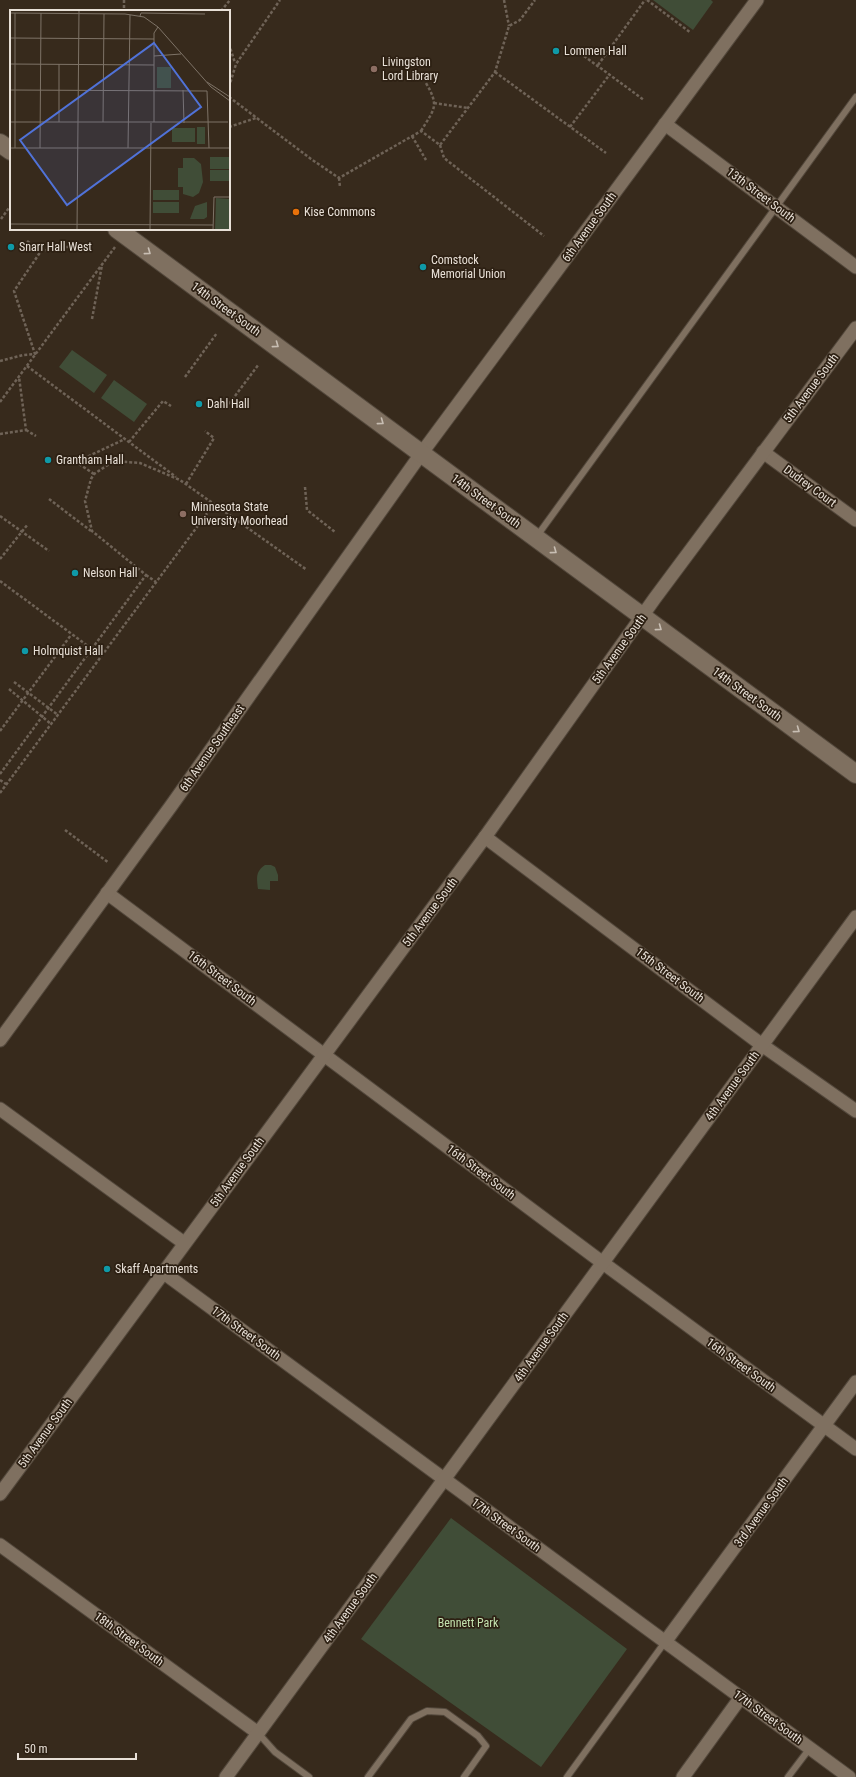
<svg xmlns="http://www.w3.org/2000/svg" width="856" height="1777" font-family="'Roboto Condensed',sans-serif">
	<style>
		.park { fill: #404d37 }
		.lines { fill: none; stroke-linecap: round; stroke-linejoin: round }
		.lane-casing { stroke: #53483c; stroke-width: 8 }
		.street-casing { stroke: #53483c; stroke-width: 15 }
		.secondary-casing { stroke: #53483c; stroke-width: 20 }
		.path { stroke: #6f6357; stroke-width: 2.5; stroke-dasharray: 3 2; stroke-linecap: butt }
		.lane { stroke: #7f7060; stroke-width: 6 }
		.street { stroke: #7f7060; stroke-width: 13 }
		.secondary { stroke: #7f7060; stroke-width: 18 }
		.oneway { stroke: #c8beb3 }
		.culture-dot { fill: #0f9aa8; stroke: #2d2013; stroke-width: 1.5 }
		.education-dot { fill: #8d6e63; stroke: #2d2013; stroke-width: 1.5 }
		.food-dot { fill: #e8710a; stroke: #2d2013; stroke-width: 1.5 }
		.labels { text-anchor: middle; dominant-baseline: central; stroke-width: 3.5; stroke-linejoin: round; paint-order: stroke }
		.poi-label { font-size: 12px; fill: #e8e0d7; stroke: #2d2013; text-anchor: start }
		.street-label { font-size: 12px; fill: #e8e0d7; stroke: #2d2013 }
		.park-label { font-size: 12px; fill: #c3e2af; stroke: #2d2013 }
		.inset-road { fill: none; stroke: #7e7367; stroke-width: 1 }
		.view { fill: #5072d8; fill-opacity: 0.15; stroke: #5072d8; stroke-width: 2 }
		.inset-edge { fill: none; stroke: #e8e0d7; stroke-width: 2 }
	</style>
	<rect width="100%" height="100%" fill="#372a1c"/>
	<!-- park -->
	<g class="park">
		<polygon points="653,0 711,0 713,2 693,30"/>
		<polygon points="72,350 107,375 94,393 59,367"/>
		<polygon points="114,380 147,404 134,422 101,398"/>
		<path d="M 265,865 L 271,865 L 275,867 L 278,875 L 278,881 L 270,881 L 270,890 L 258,889 C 257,878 255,872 265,865 Z"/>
		<polygon points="451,1518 627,1649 541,1767 361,1639"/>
	</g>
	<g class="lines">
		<!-- lane casing -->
		<g class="lane-casing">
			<g id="lane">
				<polyline points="537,536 856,97"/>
				<polyline points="258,1733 275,1752 309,1777"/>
				<polyline points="368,1777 411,1719 427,1711 445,1712 478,1736 486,1746 464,1777"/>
				<polyline points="567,1777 665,1642"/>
				<polyline points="788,1777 810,1748"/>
			</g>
		</g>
		<!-- street casing -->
		<g class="street-casing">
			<g id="street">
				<polyline points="665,124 856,267"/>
				<polyline points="763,452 856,520"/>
				<polyline points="485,837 762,1045 856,1111"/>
				<polyline points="107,893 603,1263 856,1449"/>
				<polyline points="0,1040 171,806 421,454 757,0"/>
				<polyline points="0,1109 184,1243"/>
				<polyline points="164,1273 849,1777"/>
				<polyline points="0,1494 485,837 655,598 856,328"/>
				<polyline points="0,1545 258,1733"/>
				<polyline points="665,1642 856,1382"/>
				<polyline points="226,1777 856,917"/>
				<polyline points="683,1777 741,1697"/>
			</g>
		</g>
		<!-- secondary casing -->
		<g class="secondary-casing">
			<g id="secondary">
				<polyline points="0,143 11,151"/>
				<polyline points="117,229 856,774"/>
			</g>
		</g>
		<!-- path -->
		<g class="path">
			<polyline points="124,0 124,11"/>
			<polyline points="504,0 509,26"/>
			<polyline points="647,0 691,33"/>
			<polyline points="221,11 230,0"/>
			<polyline points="229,44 235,63"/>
			<polyline points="584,56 644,100"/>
			<polyline points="598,65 645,0"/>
			<polyline points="495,72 606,153"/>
			<polyline points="229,87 236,64 280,0"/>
			<polyline points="229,97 311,159 339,178 421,131 440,145 495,72 509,26 520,20 535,0"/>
			<polyline points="434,103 468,108"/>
			<polyline points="229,127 256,118"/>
			<polyline points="570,127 610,74"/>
			<path d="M 421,131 C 434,109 440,107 426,83"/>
			<polyline points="412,136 426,160"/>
			<polyline points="440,145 444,158 544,236"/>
			<polyline points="339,178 340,187"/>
			<polyline points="1,219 11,205"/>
			<polyline points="27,241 41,251"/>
			<polyline points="92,319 102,265"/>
			<polyline points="0,361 23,355 35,354 14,291 41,251 86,244"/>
			<polyline points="27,366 176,477"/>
			<polyline points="185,377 217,333"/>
			<polyline points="0,402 115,247"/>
			<polyline points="226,408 259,364"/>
			<polyline points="26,430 36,436"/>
			<polyline points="0,434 26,430 19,377"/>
			<polyline points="129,442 163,401 171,406"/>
			<polyline points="94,474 76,462 125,439"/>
			<polyline points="186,484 214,438 205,431"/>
			<polyline points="305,487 307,510 335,532"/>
			<polyline points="49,499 91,531"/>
			<polyline points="0,516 49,551"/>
			<polyline points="0,559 28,524"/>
			<polyline points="146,575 156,582"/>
			<polyline points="0,581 92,649"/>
			<polyline points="14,682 58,715"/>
			<polyline points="9,689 51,724"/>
			<polyline points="0,731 71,635"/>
			<polyline points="0,774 146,575 92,531 85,501 91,479 94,474 114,461 140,463 180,480 307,570"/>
			<polyline points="0,780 6,784"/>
			<polyline points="0,793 214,504"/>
			<polyline points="65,830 109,863"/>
		</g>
		<!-- lane -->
		<use href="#lane" class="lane"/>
		<!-- street -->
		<use href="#street" class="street"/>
		<!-- secondary -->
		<use href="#secondary" class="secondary"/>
	</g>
	<!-- one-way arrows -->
	<defs><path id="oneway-chevron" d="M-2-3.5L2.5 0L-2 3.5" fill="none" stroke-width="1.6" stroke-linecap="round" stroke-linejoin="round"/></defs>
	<g class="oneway">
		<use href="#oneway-chevron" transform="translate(148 252) rotate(36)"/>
		<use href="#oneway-chevron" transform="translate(276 345) rotate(36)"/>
		<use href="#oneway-chevron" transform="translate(381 422) rotate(36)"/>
		<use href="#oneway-chevron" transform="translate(554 551) rotate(36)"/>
		<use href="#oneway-chevron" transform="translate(659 628) rotate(36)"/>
		<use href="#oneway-chevron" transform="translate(797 730) rotate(36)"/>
	</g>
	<!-- markers -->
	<g class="culture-dot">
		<circle cx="556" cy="51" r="4"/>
		<circle cx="11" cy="247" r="4"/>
		<circle cx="423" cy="267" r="4"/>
		<circle cx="199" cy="404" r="4"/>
		<circle cx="48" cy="460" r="4"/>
		<circle cx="75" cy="573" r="4"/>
		<circle cx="25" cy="651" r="4"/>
		<circle cx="107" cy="1269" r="4"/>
	</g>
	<g class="education-dot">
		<circle cx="374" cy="69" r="4"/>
		<circle cx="183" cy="514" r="4"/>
	</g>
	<circle class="food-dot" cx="296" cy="212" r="4"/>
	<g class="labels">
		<!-- poi labels -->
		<g class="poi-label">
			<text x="564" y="51">Lommen Hall</text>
			<text x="382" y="62">Livingston<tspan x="382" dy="14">Lord Library</tspan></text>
			<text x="304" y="212">Kise Commons</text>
			<text x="19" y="247">Snarr Hall West</text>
			<text x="431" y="260">Comstock<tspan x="431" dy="14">Memorial Union</tspan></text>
			<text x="207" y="404">Dahl Hall</text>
			<text x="56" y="460">Grantham Hall</text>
			<text x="191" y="507">Minnesota State<tspan x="191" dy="14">University Moorhead</tspan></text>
			<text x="83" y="573">Nelson Hall</text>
			<text x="33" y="651">Holmquist Hall</text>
			<text x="115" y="1269">Skaff Apartments</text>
		</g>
		<!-- street labels -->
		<g class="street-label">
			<text transform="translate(761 195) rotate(37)">13th Street South</text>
			<text transform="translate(589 227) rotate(-54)">6th Avenue South</text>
			<text transform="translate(226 309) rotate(36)">14th Street South</text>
			<text transform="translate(811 388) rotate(-53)">5th Avenue South</text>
			<text transform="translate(810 486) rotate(36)">Dudrey Court</text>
			<text transform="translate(486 501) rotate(36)">14th Street South</text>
			<text transform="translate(619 649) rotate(-54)">5th Avenue South</text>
			<text transform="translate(747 694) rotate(36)">14th Street South</text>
			<text transform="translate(212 748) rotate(-55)">6th Avenue Southeast</text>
			<text transform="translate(430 912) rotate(-53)">5th Avenue South</text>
			<text transform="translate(670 975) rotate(37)">15th Street South</text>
			<text transform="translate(222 978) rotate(37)">16th Street South</text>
			<text transform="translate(732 1086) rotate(-54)">4th Avenue South</text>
			<text transform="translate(237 1172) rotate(-54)">5th Avenue South</text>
			<text transform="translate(481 1172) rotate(37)">16th Street South</text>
			<text transform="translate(246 1333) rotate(36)">17th Street South</text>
			<text transform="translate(541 1347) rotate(-54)">4th Avenue South</text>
			<text transform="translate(741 1365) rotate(36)">16th Street South</text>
			<text transform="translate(45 1433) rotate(-54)">5th Avenue South</text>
			<text transform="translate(761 1512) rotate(-54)">3rd Avenue South</text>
			<text transform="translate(506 1525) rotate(36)">17th Street South</text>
			<text transform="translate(350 1608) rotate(-54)">4th Avenue South</text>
			<text transform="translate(129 1639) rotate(36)">18th Street South</text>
			<text transform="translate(768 1717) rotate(36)">17th Street South</text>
		</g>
		<!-- park labels -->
		<g class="park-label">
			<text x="468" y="1623">Bennett Park</text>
		</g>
	</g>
	<!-- overview -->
	<g transform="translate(10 10)">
		<rect width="220" height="220" fill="#372a1c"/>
		<path d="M 147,57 L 161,57 L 161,78 L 147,78 ZM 187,117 L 195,117 L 195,134 L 187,134 ZM 162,118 L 185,118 L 185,132 L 162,132 ZM 200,147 L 220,147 L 220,159 L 200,159 ZM 173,148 L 184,148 L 191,154 L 193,172 L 189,183 L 183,187 L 173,184 L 173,177 L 168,177 L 168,158 L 173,158 ZM 200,160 L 220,160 L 220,171 L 200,171 ZM 143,180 L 169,180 L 169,190 L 143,190 ZM 206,188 L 220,189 L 220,220 L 205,220 ZM 143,192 L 169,192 L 169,203 L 143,203 ZM 197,192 L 197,207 L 194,209 L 180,209 L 185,196 Z" fill="#404d37"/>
		<path class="inset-road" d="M 0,3 L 115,4 L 134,7 L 148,17 L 201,77 L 220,91M 130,6 L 131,3 L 195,4M 0,28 L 144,29M 144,46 L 171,44M 0,54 L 144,55M 197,72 L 220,87M 0,80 L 197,81 L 199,138M 173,80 L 174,113M 0,112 L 218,112M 49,112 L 49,54M 93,112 L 94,4M 144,112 L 144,23 L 148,17M 0,138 L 220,138M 5,138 L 5,3M 30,138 L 31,3M 118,138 L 120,5M 0,214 L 203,215M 67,220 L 69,0M 140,220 L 141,113M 203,220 L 204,187 L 220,187"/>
		<path class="view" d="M 144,33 L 191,97 L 57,195 L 10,130 Z"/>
		<rect width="220" height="220" class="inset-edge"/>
	</g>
	<!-- scale -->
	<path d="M18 1753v6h118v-6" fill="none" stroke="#e8e0d7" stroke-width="2"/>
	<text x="24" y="1753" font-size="12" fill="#e8e0d7" stroke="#2d2013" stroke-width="3" paint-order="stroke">50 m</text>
</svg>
